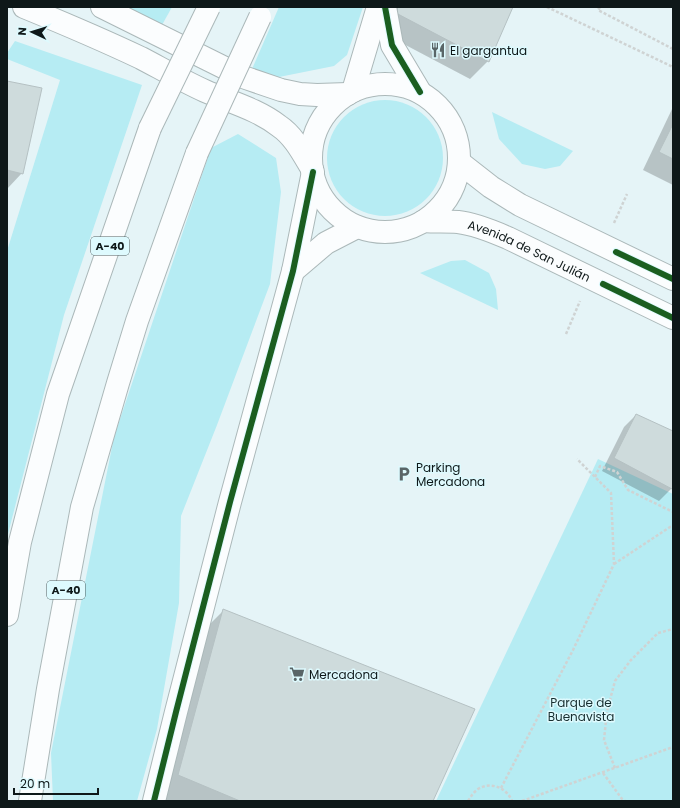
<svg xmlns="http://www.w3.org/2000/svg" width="680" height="808" font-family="Poppins,sans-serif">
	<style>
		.green { fill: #b6ecf3 }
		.shadow { fill: #0003 }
		.building { fill: #cedbdc; stroke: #b5c1c3 }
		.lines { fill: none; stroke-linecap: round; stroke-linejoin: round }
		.minor-casing { stroke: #abb8b9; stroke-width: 24 }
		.tertiary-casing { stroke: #abb8b9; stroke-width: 24 }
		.secondary-casing { stroke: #abb8b9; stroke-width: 24 }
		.motorway-casing { stroke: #abb8b9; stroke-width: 24 }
		.path { stroke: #cfd3d3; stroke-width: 2.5; stroke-dasharray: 3 2; stroke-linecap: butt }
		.minor { stroke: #fbfdfe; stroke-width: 22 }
		.tertiary { stroke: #fbfdfe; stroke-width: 22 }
		.secondary { stroke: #fbfdfe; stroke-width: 22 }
		.motorway { stroke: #fbfdfe; stroke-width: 22 }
		.motorway-bridge-casing { stroke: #abb8b9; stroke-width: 24; stroke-linecap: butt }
		.motorway-bridge { stroke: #fbfdfe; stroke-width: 22 }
		.cycleway-casing { stroke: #defafe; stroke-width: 8 }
		.cycleway { stroke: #1b5e20; stroke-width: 6 }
		.labels { text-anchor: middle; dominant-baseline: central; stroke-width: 3; stroke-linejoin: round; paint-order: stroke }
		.shield { fill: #defafe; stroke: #4c5c5e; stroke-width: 1 }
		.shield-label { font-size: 11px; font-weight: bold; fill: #0e1819 }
		.poi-label { font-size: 12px; fill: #0e1819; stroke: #defafe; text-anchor: start }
		.street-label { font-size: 12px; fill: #0e1819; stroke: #defafe }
		.park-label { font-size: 12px; fill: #172e30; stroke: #defafe }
	</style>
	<rect width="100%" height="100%" fill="#e5f4f7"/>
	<!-- green -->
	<g class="green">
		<polygon points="127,7 172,7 162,25"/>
		<polygon points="279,7 363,7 347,55 334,66 279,77 252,69"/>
		<polygon points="15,41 142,85 64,315 7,538 7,251 60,80 7,59 7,53"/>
		<circle cx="385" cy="158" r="58"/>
		<polygon points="492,112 573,151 560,166 545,169 522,164 499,139"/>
		<polygon points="238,134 276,158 281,192 270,284 217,425 181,516 179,603 157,729 137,801 53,801 51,753 114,437 211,148"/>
		<polygon points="465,260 489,273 496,289 498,310 420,273 451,261"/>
		<polygon points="598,459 673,494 673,801 436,801"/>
	</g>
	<!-- shadow -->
	<g class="shadow">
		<polygon points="390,7 512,7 488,61 470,79 379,31"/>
		<polygon points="7,82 22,173 7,189"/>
		<polygon points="673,107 673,185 643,170"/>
		<polygon points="636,415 673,432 673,485 671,489 659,501 602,471 624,427"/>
		<polygon points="224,610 431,801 167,801 157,797 202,632"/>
	</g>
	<!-- building -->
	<g class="building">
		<polygon points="398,7 513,7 489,62 396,13"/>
		<polygon points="7,81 42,88 23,174 7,170"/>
		<polygon points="673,124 673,159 659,152"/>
		<polygon points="636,414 673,431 673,488 672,489 614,458"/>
		<polygon points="223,609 475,709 433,801 240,801 178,775"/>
	</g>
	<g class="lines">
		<!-- minor casing -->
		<g class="minor-casing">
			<g id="minor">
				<polyline points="385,7 392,45 420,92"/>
				<polyline points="353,91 378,7"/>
			</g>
		</g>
		<!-- tertiary casing -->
		<g class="tertiary-casing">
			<g id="tertiary">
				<polyline points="293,271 326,243 357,227"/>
				<polyline points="154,801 176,712 230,502 293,271 313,172"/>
			</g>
		</g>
		<!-- secondary casing -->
		<g class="secondary-casing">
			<g id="secondary">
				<path d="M 24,7 C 63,23 103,40 141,58 C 162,69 183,81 205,91 C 230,102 257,109 279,126 C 294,136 303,154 312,169"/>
				<polyline points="102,7 243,77 281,90 300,94 317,95 348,94"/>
				<circle cx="385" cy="158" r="74"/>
				<polyline points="459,162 491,187 520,205 673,279"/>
				<path id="s1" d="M 424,221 C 435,222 446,221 458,222 C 475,224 492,231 508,238 L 673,318"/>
			</g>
		</g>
		<!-- motorway casing -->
		<g class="motorway-casing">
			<g id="motorway">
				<polyline points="7,615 20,542 58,394 150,128"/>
				<polyline points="30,801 48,689 82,507 118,383 137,321 197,153"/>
			</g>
		</g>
		<!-- path -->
		<g class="path">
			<polyline points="547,7 673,67"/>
			<polyline points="600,7 598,10 673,49"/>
			<polyline points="614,223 627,194"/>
			<polyline points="566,334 580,301"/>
			<polyline points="595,477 600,466 617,472 628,490 673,512"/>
			<polyline points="614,564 670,527 673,527"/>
			<polyline points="615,768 604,740 607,711 615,681 631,660 658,633 673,629"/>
			<polyline points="603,773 622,799 625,801"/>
			<polyline points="501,788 573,650 614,564 611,493 577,459"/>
			<path d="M 468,801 C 471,796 474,792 478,789 C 491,781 507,788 512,801"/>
			<polyline points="522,801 673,747"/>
		</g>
		<!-- minor -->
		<use href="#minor" class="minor"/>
		<!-- tertiary -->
		<use href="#tertiary" class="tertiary"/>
		<!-- secondary -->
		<use href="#secondary" class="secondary"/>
		<!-- motorway -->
		<use href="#motorway" class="motorway"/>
		<!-- motorway-bridge casing -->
		<g class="motorway-bridge-casing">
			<g id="motorway-bridge">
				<polyline points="150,128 209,7"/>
				<polyline points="197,153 260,17"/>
			</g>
		</g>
		<!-- motorway-bridge -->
		<use href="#motorway-bridge" class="motorway-bridge"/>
		<!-- cycleway casing -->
		<g class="cycleway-casing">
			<g id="cycleway">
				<polyline points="385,7 392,45 420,92"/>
				<polyline points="616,252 673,279"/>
				<polyline points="603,284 673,318"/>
				<polyline points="154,801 176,712 230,502 293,271 313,172"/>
			</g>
		</g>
		<!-- cycleway -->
		<use href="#cycleway" class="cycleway"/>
	</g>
	<!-- icons -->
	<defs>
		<g id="restaurant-bare" transform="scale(1.2)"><path d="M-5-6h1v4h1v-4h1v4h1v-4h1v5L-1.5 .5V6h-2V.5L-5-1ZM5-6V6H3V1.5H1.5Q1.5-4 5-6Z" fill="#596567" stroke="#defafe" stroke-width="2.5" paint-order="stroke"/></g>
		<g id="parking-bare" transform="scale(1.2)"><path d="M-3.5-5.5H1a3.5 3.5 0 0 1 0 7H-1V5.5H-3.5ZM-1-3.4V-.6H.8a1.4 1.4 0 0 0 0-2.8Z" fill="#596567" stroke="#defafe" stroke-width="2.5" paint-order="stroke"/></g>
		<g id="supermarket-bare" transform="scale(1.2)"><path d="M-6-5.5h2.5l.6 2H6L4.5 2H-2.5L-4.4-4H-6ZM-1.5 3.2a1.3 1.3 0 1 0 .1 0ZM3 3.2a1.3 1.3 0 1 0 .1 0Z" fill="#596567" stroke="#defafe" stroke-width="2.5" paint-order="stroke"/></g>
	</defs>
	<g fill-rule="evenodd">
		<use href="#restaurant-bare" x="438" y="50"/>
		<use href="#parking-bare" x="404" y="474"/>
		<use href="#supermarket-bare" x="297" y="674"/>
	</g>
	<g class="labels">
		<!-- shield labels -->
		<g class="shield">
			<rect x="91" y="237" width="38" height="18" rx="3"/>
			<rect x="47" y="581" width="38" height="18" rx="3"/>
		</g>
		<g class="shield-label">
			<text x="110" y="246">A-40</text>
			<text x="66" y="590">A-40</text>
		</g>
		<!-- poi labels -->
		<g class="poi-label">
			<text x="450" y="50">El gargantua</text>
			<text x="416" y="467">Parking<tspan x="416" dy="14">Mercadona</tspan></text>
			<text x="309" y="674">Mercadona</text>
		</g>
		<!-- street labels -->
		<g class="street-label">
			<text stroke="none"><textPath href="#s1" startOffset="111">Avenida de San Julián</textPath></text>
		</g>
		<!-- park labels -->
		<g class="park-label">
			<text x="581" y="702">Parque de<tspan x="581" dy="14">Buenavista</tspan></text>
		</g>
	</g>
	<!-- border -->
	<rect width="680" height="808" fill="none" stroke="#0e1819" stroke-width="16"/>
	<!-- north arrow -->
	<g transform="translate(32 32) rotate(274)" stroke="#defafe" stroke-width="3" paint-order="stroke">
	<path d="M0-3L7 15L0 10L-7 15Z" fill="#0e1819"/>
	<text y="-6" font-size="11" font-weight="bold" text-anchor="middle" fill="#0e1819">N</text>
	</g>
	<!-- scale -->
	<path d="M14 788v6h84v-6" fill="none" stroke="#0e1819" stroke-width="2"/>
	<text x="20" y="788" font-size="12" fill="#0e1819" stroke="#defafe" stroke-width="3" paint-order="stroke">20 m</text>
</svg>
